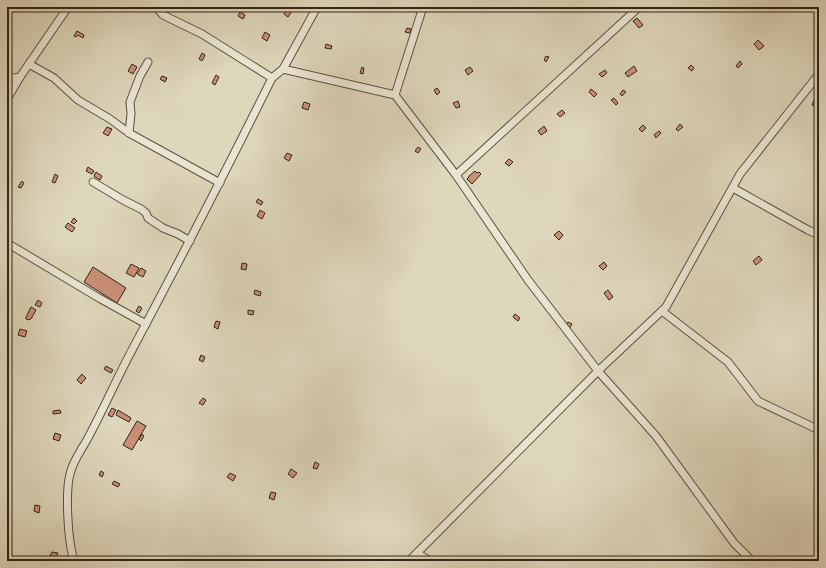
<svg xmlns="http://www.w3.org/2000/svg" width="826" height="568" font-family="'IM FELL DW Pica',serif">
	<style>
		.building { fill: #cc8f79; stroke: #302515 }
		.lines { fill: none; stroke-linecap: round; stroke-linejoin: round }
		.street-casing { stroke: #5c523f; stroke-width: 9 }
		.street { stroke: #eae5d3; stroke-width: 7 }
	</style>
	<rect width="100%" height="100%" fill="#dfd7bc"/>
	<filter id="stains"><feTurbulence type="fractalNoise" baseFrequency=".005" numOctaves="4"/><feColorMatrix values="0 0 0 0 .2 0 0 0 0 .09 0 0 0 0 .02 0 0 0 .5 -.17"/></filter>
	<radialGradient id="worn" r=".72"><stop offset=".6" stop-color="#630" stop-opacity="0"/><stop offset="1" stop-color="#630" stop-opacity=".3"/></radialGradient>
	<!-- building -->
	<g class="building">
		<polygon points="288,8 292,11 288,17 284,14"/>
		<polygon points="240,12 245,15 243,19 238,16"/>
		<polygon points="637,18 643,25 639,28 633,21"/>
		<polygon points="407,28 411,29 410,33 405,32"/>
		<polygon points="77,31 84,35 83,38 78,35 76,37 74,36"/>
		<polygon points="265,32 270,35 267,41 262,38"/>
		<polygon points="758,40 764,46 759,50 754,44"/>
		<polygon points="326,44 332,46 331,49 325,48"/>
		<polygon points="202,53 205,55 202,61 199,59"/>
		<polygon points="546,56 549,57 546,62 544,60"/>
		<polygon points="740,61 742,64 738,68 736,66"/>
		<polygon points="132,64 137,67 133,74 128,71"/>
		<polygon points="691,65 694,68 692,71 688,68"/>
		<polygon points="634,66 637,71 628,77 625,73"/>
		<polygon points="362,67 364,68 363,74 360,73"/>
		<polygon points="470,67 473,71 468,75 465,70"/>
		<polygon points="605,70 607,73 602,77 599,74"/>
		<polygon points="216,75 219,77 215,85 212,83"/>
		<polygon points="162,76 167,78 165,82 160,79"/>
		<polygon points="437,88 440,92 437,95 434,90"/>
		<polygon points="591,89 597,94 594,97 589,92"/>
		<polygon points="623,90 626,92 622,96 620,94"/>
		<polygon points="614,98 618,103 616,105 611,100"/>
		<polygon points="814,100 819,101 817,107 812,105"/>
		<polygon points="458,101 460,107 456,108 453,103"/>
		<polygon points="304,102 310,104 308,110 302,108"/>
		<polygon points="562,110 565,113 560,117 557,114"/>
		<polygon points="680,124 683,127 678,131 676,129"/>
		<polygon points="643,125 646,128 642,132 639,129"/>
		<polygon points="544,126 547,131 541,135 538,131"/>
		<polygon points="107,127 112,129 108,136 103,133"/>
		<polygon points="659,131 661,133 656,138 654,135"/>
		<polygon points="418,147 421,149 418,153 415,151"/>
		<polygon points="287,153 292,155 289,161 284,158"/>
		<polygon points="509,159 513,162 509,166 505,163"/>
		<polygon points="88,167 94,171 92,174 86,171"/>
		<polygon points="475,171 477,173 479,172 481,174 472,184 467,179 469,177 469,176"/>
		<polygon points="96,172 102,176 100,180 94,176"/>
		<polygon points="55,174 58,176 55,183 52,182"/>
		<polygon points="22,181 24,183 21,188 18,187"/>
		<polygon points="258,199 263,202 261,205 256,202"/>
		<polygon points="260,210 265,213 262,219 257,216"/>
		<polygon points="74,218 77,221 74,224 71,222"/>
		<polygon points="68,223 75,228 72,232 65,227"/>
		<polygon points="559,231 563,235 559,240 554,235"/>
		<polygon points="759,256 762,260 756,265 753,261"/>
		<polygon points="604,262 607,266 603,270 599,266"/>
		<polygon points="242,263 247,264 246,270 241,269"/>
		<polygon points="131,264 139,268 134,277 126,273"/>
		<polygon points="93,267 126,288 117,303 84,282"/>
		<polygon points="141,268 146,271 143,277 137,274"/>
		<polygon points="255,290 261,292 260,296 254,294"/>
		<polygon points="608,290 613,297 609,300 604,293"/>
		<polygon points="38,300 42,303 40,307 35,305"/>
		<polygon points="139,306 142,308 139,313 136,311"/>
		<polygon points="31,307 36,310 31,319 30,319 29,320 26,319 26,317"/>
		<polygon points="248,310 254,311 253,315 248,314"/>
		<polygon points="515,314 520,318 518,321 513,317"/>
		<polygon points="216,321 220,322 218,329 214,327"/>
		<polygon points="568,322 572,324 569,329 565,326"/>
		<polygon points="20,329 27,331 25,337 18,335"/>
		<polygon points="201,355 205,357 203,362 199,360"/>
		<polygon points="106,366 113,370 111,373 104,369"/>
		<polygon points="82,374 86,378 81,384 77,380"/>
		<polygon points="203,398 206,400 203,405 199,403"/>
		<polygon points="112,408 116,410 112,417 108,415"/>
		<polygon points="60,410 61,413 53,414 53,411"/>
		<polygon points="118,410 131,418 129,422 116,415"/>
		<polygon points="137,421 146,426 132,450 123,445"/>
		<polygon points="55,433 61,435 59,441 53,439"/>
		<polygon points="142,434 144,436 141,441 139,439"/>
		<polygon points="315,462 319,464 317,469 313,468"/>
		<polygon points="291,469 297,473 293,478 288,474"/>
		<polygon points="101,471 104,473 102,477 99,475"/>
		<polygon points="230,473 236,476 233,481 227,477"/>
		<polygon points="114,481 120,484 118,487 112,484"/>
		<polygon points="271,492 276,493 274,500 269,498"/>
		<polygon points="35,505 40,506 39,513 34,511"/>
		<polygon points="52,552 58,553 56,558 50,556"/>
	</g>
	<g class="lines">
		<!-- street casing -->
		<g class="street-casing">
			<g id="street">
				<polyline points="156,7 163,15 202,34 272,78"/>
				<polyline points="29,64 54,78 78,100 110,119 129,133 220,183"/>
				<polyline points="283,69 395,95 456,175 528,280 598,371 656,436 734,543 752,561"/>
				<polyline points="7,79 20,77"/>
				<polyline points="395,95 423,7"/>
				<polyline points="7,99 20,77 68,7"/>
				<polyline points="129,133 131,114 130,102 140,76 148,62"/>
				<polyline points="456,175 639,7"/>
				<polyline points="93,182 123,200 141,209 146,213 148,218 163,228 178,234 190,241"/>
				<polyline points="733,188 808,230 819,235"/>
				<polyline points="7,243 99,298 146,324"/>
				<polyline points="662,311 728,362 758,401 819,430"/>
				<polyline points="417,553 430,561"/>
				<path d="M 74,561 C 68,542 65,493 70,474 C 73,460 83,448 89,436 C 104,408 117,378 132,350 C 180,260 227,169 272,78 L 283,69 L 317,7"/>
				<polyline points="409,561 598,371 666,307 740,174 819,74"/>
			</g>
		</g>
		<!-- street -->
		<use href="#street" class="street"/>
	</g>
	<!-- margin -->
	<rect width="826" height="568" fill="none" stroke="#dfd7bc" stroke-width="24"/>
	<rect x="8" y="8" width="810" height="552" fill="none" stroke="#302515" stroke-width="2"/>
	<rect x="12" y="12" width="802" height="544" fill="none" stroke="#302515"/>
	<rect width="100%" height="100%" filter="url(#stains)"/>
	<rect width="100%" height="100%" fill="url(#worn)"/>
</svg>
